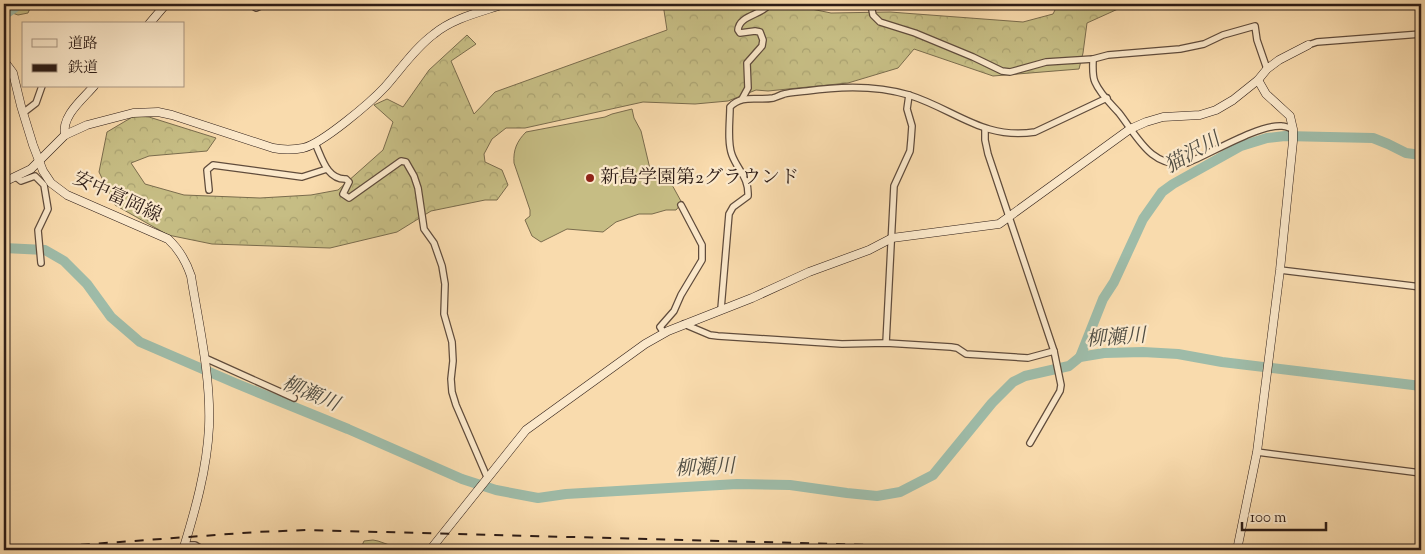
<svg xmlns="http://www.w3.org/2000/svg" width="1425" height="554" font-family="'Sorts Mill Goudy','Noto Serif JP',serif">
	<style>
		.forest { fill: url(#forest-crowns); stroke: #7a6c4d }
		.pitch { fill: #c6bd84; stroke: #7a6c4d }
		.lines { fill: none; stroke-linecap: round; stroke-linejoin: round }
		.river { stroke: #9ebba8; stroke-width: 10 }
		.street-casing { stroke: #604c3c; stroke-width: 8 }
		.secondary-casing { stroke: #2d1c16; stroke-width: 9 }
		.street { stroke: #fbe8ca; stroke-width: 5.5 }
		.secondary { stroke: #fbe8ca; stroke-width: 8 }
		.rail { stroke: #2d1c16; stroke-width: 2; stroke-dasharray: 9 9; stroke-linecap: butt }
		.poi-dot { fill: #8f2418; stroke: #fbe8ca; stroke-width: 2 }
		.labels { text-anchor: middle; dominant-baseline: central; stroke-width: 4.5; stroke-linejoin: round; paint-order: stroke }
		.poi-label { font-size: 19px; fill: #2d1c16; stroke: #fbe8ca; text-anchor: start }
		.street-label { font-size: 19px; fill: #2d1c16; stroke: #fbe8ca }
		.water-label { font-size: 20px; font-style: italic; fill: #4f4c42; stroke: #fbe8ca }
	</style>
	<defs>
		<pattern id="forest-crowns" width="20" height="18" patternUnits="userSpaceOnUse" patternTransform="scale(1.25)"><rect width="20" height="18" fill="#c6bd84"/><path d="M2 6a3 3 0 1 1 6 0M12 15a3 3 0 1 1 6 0" fill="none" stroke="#aaa271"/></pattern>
	</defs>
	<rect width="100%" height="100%" fill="#f9dbad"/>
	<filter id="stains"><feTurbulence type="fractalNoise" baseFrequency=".004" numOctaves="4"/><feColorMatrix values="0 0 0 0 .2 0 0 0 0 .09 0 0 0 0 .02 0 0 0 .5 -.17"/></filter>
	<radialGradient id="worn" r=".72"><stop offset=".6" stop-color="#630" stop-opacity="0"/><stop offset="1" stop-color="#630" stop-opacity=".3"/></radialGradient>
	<!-- forest -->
	<g class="forest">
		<polygon points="4,4 32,4 28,13 18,15 4,10"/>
		<polygon points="663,4 787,4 831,13 890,12 1023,22 1053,14 1058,4 1129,4 1087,23 1083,53 1079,69 993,76 914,49 898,68 848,83 768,91 756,90 728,101 695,104 643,102 525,128 506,128 492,139 484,154 485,162 502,170 508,185 497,200 485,200 431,211 397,232 330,248 212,244 168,235 115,205 99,172 107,132 134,116 149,117 216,138 207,151 149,156 131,163 145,184 184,195 260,198 311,195 338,190 383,150 393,122 374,105 387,99 403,107 429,70 467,35 476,44 451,61 474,114 495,92 667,30"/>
	</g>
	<!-- pitch -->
	<g class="pitch">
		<path d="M 632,109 L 634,118 L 641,131 L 651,173 L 671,183 L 682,203 L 676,210 L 666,210 L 652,214 L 639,214 L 616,222 L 603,232 L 567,229 L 541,242 L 532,236 L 525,220 L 530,216 L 530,210 L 514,163 C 513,150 517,141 526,132 L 605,117 L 612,114 Z"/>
		<polygon points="373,540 378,541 395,547 393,550 360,550 364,541"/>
	</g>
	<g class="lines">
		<!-- river -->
		<g class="river">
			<polyline points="4,15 20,4"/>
			<polyline points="4,248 45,250 64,261 87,284 111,317 140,342 235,383 348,429 462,479 496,490 538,498 566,494 737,484 790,485 847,493 877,496 900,492 933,475 992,403 1013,382 1025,376 1069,366 1080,357 1104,353 1143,352 1178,354 1222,362 1421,386"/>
			<polyline points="1080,357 1103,299 1114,282 1143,219 1162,192 1173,184 1241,146 1267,138 1285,136 1373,138 1388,144 1406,153 1421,155"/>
		</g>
		<!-- street casing -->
		<g class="street-casing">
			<g id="street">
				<polyline points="250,4 256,8 265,4"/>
				<polyline points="743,4 745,6 750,4"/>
				<polyline points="875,4 872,10 873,15 880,22 915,33 973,57 1002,71 1010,72 1046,62 1093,59 1108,55 1180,49 1204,44 1223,35 1255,26 1257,40 1267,69"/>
				<polyline points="1308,45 1317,42 1421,34"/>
				<path d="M 1093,59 C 1093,66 1092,76 1095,82 C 1100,94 1111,104 1119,113 C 1137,136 1151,169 1187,163 C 1210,154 1259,124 1282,126 C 1285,126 1290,128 1293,129"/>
				<path d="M 742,99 L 748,88 L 747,63 L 762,46 L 763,40 L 760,32 L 755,31 L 740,33 L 738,30 C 739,15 762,15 770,4"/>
				<polyline points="23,113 36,103 42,86"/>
				<polyline points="985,129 985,140 988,154 1054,351 1061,385 1060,391 1030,443"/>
				<path d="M 315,143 C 322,158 327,180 346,179 L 349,182 L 343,194 L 349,198 L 401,161 L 406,162 L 414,176 L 418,188 L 424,229 L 434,243 L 442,266 L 445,284 L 444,314 L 452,342 L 453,361 L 451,379 L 452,392 L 456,405 L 487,477"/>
				<polyline points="16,177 21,181 35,176 44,185 48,209 38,230 41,263"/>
				<polyline points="209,190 207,170 213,165 302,177 327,169"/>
				<polyline points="1280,270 1421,287"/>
				<path d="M 721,309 L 729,214 L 733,207 L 748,196 C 749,177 738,171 732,155 C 727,142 730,121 730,107 C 742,94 757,101 773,98 C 777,97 780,95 784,94 C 791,92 799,92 807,91 C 841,86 876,85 909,95 C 956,110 983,140 1035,132 L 1107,98"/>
				<polyline points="684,324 710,335 718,336 842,344 886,343 951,347 957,348 966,354 1028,358 1054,351"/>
				<polyline points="664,333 660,327 674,311 681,295 702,260 702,245 681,205"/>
				<polyline points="886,343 894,186 910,151 911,140 912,126 907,109 909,95"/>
				<polyline points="205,358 294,398"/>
				<polyline points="1257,452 1421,473"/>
				<polyline points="185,545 195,545 203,550"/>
			</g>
		</g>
		<!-- secondary casing -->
		<g class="secondary-casing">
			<g id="secondary">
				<polyline points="149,24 166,4"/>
				<path d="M 4,61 L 13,73 L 21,106 L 33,145 L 43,171 L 51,183 L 67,195 L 168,239 C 180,250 186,261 191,276 C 199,326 211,376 209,427 C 207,469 195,511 183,550"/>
				<path d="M 65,135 C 61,116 83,99 94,86"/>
				<path d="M 4,182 L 31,169 L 65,135 L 87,125 L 133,113 L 158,112 L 172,115 L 273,148 C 283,150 293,150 303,148 C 322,144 371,102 385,87 C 401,69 415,48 434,34 C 453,18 481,12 504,4"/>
				<polyline points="430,550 526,430 645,344 668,331 752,298 809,272 869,250 892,238 999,224 1130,129 1146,122 1163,117 1200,115 1216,110 1233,100 1258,80 1267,69 1279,60 1308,45"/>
				<polyline points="1237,550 1257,452 1280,270 1293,141 1293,129 1290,116 1266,94 1258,80"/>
			</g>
		</g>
		<!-- street -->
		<use href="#street" class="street"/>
		<!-- secondary -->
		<use href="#secondary" class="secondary"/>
		<!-- rail -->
		<polyline class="rail" points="9,550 257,532 306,530 1062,550"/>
	</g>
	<!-- markers -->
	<circle class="poi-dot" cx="590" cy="178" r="5"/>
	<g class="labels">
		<!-- poi labels -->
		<g class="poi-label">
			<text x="600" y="178">新島学園第2グラウンド</text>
		</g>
		<!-- street labels -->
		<g class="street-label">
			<text transform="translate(117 198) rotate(25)">安中富岡線</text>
		</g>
		<!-- water labels -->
		<g class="water-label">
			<text transform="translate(1193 154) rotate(-30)">猫沢川</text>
			<text transform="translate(1116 339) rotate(-4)">柳瀬川</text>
			<text transform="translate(310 395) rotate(23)">柳瀬川</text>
			<text transform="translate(705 469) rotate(-3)">柳瀬川</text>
		</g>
	</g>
	<!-- margin -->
	<rect width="1425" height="554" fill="none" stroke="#f9dbad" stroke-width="20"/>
	<rect x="5" y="5" width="1415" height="544" fill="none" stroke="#2d1c16" stroke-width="2.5"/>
	<rect x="10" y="10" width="1405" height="534" fill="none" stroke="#2d1c16"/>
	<!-- legend -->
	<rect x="22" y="22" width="162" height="65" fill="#fbe8ca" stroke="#a99682"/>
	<rect x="32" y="39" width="25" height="8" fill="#fbe8ca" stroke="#a99682"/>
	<text x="68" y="48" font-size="15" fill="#2d1c16">道路</text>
	<rect x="32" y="64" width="25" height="8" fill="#2d1c16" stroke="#a99682"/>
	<text x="68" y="72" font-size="15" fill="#2d1c16">鉄道</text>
	<!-- scale -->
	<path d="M1242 522v8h84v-8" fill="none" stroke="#2d1c16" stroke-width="2.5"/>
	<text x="1250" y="522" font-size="15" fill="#2d1c16" stroke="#fbe8ca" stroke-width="4" paint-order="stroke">100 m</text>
	<rect width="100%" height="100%" filter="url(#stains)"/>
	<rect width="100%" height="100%" fill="url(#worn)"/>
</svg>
